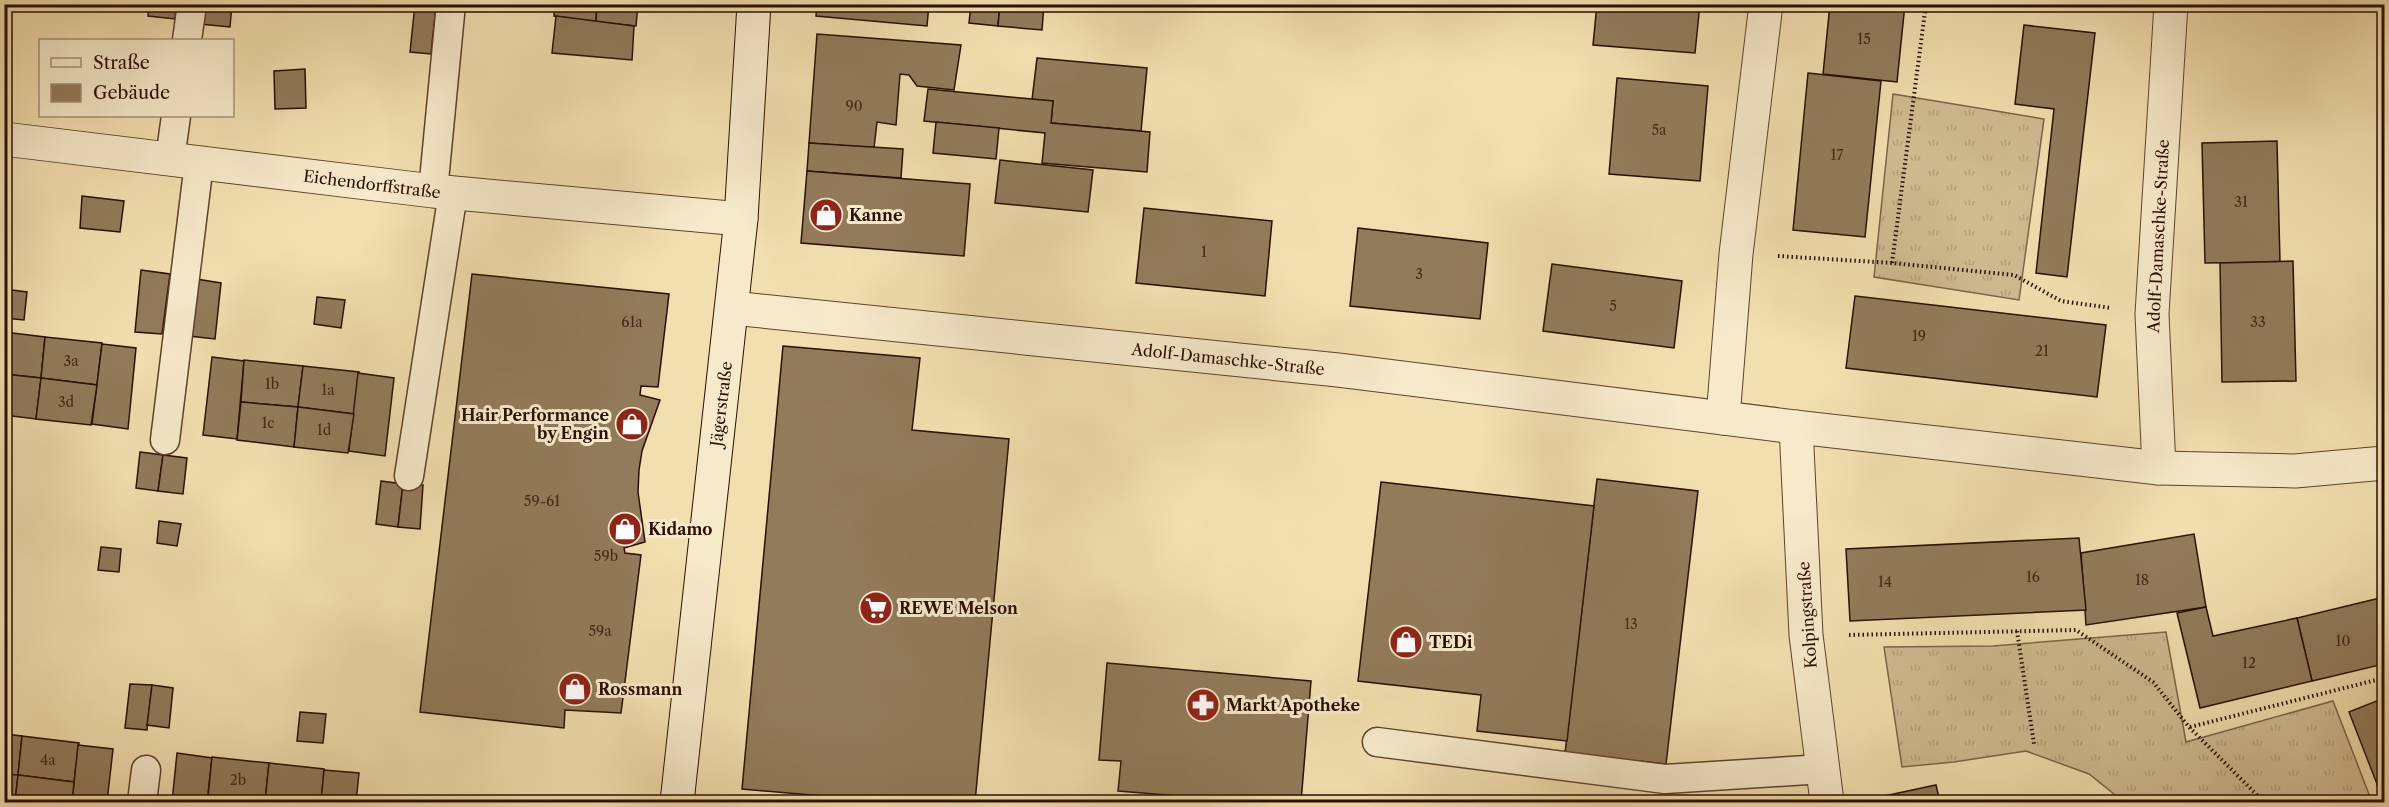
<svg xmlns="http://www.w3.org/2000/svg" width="2389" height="807" font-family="'Libre Caslon Text',serif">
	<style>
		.grass { fill: url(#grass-tufts); stroke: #7e6448; stroke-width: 1.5 }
		.building { fill: #927b5b; stroke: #2b0e00; stroke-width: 1.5 }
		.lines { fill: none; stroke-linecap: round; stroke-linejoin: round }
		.lane-casing { stroke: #5d422c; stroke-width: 31 }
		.street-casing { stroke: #5d422c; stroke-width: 35 }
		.secondary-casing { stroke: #2b0e00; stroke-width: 35 }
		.path { stroke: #2b0e00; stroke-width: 4; stroke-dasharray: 1.5 3; stroke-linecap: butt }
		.lane { stroke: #f7eacb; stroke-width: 28 }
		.street { stroke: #f7eacb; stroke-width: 33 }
		.secondary { stroke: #f7eacb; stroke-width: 33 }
		.labels { text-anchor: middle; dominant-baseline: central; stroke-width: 6; stroke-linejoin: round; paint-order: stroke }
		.number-label { font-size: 14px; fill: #452917 }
		.street-label { font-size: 16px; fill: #2b0e00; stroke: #f7eacb }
		.poi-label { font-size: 16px; font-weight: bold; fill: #2b0e00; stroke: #f7eacb; text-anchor: start }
	</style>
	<defs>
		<pattern id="grass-tufts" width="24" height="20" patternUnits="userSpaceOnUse" patternTransform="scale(1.5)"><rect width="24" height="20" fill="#d0bb91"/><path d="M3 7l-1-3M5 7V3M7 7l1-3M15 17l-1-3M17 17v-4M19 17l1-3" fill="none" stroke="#b3a07b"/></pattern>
	</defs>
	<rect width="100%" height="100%" fill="#f2dfaf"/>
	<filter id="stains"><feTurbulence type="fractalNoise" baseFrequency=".00333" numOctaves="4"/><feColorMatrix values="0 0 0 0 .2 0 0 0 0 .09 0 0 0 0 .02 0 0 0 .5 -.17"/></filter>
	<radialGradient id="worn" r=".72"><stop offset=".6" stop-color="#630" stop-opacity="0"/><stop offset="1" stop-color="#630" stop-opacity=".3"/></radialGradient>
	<!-- grass -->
	<g class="grass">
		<polygon points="1893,94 2044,119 2019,300 1874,277"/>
		<polygon points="2166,632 2186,742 2333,701 2372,802 2124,802 2089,774 2026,751 1954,762 1902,767 1884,647 1993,646"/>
	</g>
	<!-- building -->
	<g class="building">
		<polygon points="149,4 176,4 175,19 148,16"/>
		<polygon points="203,4 232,4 230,27 200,24"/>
		<polygon points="415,4 436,6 431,54 410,52"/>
		<polygon points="555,4 597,4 596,22 554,16"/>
		<polygon points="597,4 638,4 636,26 596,22"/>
		<polygon points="817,4 929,4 927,26 816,16"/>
		<polygon points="971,4 1000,4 998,26 969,23"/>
		<polygon points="1000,4 1044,4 1042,30 998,26"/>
		<polygon points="1597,4 1700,4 1695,53 1593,45"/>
		<polygon points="1830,4 1905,4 1897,82 1823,74"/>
		<polygon points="556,16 634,26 632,60 552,53"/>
		<polygon points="2024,25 2095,33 2067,277 2036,273 2054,109 2015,104"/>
		<polygon points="817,34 961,45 954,90 917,86 909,75 900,74 896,125 877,122 874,148 809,143"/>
		<polygon points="1037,58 1147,68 1141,131 1051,123 1053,101 1032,100"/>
		<polygon points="305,69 306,108 275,109 274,71"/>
		<polygon points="1808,73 1881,81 1865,237 1793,230"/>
		<polygon points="1617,78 1708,86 1700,181 1609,174"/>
		<polygon points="928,89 1053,101 1051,123 1150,132 1147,172 1042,163 1045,133 924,121"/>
		<polygon points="936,122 999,128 996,159 933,153"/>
		<polygon points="2277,141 2280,262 2205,263 2202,143"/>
		<polygon points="809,143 903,149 901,178 807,171"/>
		<polygon points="1000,160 1093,170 1088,212 995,203"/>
		<polygon points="807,171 970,184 964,256 801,243"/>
		<polygon points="82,196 124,201 120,232 80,228"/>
		<polygon points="1144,208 1272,221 1265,296 1136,283"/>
		<polygon points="1358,228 1488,243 1480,319 1350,306"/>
		<polygon points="2293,261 2296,381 2222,382 2220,263"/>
		<polygon points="1552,264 1682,281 1674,348 1543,331"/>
		<polygon points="141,270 170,274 162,334 135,332"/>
		<polygon points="472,274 669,294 658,387 641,386 640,395 660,400 642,451 639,470 638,492 645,542 624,548 625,553 641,555 621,713 565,710 564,728 420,712"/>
		<polygon points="196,279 221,283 215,339 189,336"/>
		<polygon points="4,289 27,292 24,320 4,318"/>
		<polygon points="1855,296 2106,325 2097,397 1846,368"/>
		<polygon points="317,297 345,300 341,328 314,324"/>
		<polygon points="4,332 45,337 41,378 4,374"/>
		<polygon points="45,337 102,343 97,385 41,378"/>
		<polygon points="102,344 136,348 128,429 92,424"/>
		<polygon points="783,346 920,358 912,430 1009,439 975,802 893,802 742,789"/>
		<polygon points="212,357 244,361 237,439 203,435"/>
		<polygon points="244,360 303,366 298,407 241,402"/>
		<polygon points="303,366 359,372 354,414 298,407"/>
		<polygon points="358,373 394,378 385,456 349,451"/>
		<polygon points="4,374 41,378 36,419 4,415"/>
		<polygon points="41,378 97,385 91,425 36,419"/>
		<polygon points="241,402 298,407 294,447 237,440"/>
		<polygon points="298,407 354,414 348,453 294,447"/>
		<polygon points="140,452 163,455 158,491 136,488"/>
		<polygon points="163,455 187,458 183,494 158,491"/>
		<polygon points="1597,479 1698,491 1666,764 1565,753"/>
		<polygon points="381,481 403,484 398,527 376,524"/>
		<polygon points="1381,482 1594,506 1567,741 1477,731 1481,695 1358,681"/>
		<polygon points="403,484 423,485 420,529 398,527"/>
		<polygon points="159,521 181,524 177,546 157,543"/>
		<polygon points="2194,534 2206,607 2086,625 2081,553"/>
		<polygon points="2079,538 2086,610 1850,621 1846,549"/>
		<polygon points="101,547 121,549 119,572 98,570"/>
		<polygon points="2384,597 2384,664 2312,681 2297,618"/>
		<polygon points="2206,607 2213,636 2297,618 2312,681 2200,708 2177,613"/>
		<polygon points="1107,663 1311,681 1301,802 1253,802 1118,791 1121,761 1099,760"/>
		<polygon points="130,684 152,685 147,730 125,728"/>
		<polygon points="152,685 173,688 169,728 147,725"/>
		<polygon points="2384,698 2384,802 2349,712"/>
		<polygon points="300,712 326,714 323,743 297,741"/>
		<polygon points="4,734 22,736 18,775 4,774"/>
		<polygon points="22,736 79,743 74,782 18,775"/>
		<polygon points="78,745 113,749 107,802 72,802"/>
		<polygon points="177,753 212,758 207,802 172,802"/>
		<polygon points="212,757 269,763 265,802 208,797"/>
		<polygon points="269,763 324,769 321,802 265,802"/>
		<polygon points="324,770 359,773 356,802 321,802"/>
		<polygon points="4,774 18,775 15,802 4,802"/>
		<polygon points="18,775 74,782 72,802 15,802"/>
		<polygon points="1936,785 1940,802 1871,802 1870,799"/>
		<polygon points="208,797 253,802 207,802"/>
	</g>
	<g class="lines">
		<!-- lane casing -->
		<g class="lane-casing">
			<g id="lane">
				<polyline points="187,40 192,4"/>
				<polyline points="170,159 176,116"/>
				<polyline points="433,191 451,4"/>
				<polyline points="165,440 199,163"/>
				<polyline points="409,476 453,193"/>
				<polyline points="1377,742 1665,779 1823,769"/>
				<polyline points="142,802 146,770"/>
			</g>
		</g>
		<!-- street casing -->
		<g class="street-casing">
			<g id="street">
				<polyline points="4,139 433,191 741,219"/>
				<polyline points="732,308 1338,370 1796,427 2159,468 2295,471 2384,463"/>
				<polyline points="1723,418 1736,254 1766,4"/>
				<polyline points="1796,427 1806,635 1827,802"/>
				<polyline points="2159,468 2152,314 2171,4"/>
			</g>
		</g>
		<!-- secondary casing -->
		<g class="secondary-casing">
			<polyline id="secondary" points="677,802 741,219 754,4"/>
		</g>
		<!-- path -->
		<g class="path">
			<polyline points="1778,256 1892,263 2014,275 2061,301 2111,308"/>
			<polyline points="1892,263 1926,4"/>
			<polyline points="2017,631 2034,744"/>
			<polyline points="1849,635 2076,630 2153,682 2189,727 2264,802"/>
			<polyline points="2190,727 2384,678"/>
		</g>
		<!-- lane -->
		<use href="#lane" class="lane"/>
		<!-- street -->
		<use href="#street" class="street"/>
		<!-- secondary -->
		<use href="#secondary" class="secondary"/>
	</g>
	<!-- icons -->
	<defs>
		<g id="shop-disc" transform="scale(1.725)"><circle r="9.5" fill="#8f2418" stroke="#f7eacb"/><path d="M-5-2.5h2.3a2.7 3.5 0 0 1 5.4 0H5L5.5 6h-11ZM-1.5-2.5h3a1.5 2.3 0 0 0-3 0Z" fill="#fff"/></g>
		<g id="supermarket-disc" transform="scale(1.725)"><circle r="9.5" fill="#8f2418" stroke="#f7eacb"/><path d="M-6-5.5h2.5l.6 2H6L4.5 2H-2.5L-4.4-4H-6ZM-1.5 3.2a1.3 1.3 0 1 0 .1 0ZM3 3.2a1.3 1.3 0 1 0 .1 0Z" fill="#fff"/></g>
		<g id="pharmacy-disc" transform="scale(1.725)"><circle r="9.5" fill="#8f2418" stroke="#f7eacb"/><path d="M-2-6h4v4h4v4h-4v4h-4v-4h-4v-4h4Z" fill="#fff"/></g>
	</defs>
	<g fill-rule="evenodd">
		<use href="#shop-disc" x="826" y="215"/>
		<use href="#shop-disc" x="632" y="424"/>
		<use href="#shop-disc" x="625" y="529"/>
		<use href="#supermarket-disc" x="876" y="608"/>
		<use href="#shop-disc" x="1406" y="642"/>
		<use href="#shop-disc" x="575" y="689"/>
		<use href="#pharmacy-disc" x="1203" y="705"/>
	</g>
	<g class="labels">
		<!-- number labels -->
		<g class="number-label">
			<text x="1864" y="39">15</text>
			<text x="854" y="106">90</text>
			<text x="1659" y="130">5a</text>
			<text x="1837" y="155">17</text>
			<text x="2241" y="202">31</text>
			<text x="1204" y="252">1</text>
			<text x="1419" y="274">3</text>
			<text x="1613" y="306">5</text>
			<text x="632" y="322">61a</text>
			<text x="2258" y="322">33</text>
			<text x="1919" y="336">19</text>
			<text x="2042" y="351">21</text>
			<text x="71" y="361">3a</text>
			<text x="272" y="384">1b</text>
			<text x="328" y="390">1a</text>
			<text x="66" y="402">3d</text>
			<text x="268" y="423">1c</text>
			<text x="324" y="430">1d</text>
			<text x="542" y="501">59-61</text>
			<text x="606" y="556">59b</text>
			<text x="2033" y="577">16</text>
			<text x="2142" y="580">18</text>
			<text x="1885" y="582">14</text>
			<text x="1631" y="624">13</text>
			<text x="600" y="631">59a</text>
			<text x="2343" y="641">10</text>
			<text x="2249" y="663">12</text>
			<text x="48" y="760">4a</text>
			<text x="238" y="780">2b</text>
		</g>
		<!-- street labels -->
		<g class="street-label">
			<text transform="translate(372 184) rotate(7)">Eichendorffstraße</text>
			<text transform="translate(2158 236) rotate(-87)">Adolf-Damaschke-Straße</text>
			<text transform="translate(1228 359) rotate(6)">Adolf-Damaschke-Straße</text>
			<text transform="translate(721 404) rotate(-83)">Jägerstraße</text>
			<text transform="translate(1807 615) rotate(-94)">Kolpingstraße</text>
		</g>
		<!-- poi labels -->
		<g class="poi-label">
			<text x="849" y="215">Kanne</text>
			<text x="609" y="415" text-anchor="end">Hair Performance<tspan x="609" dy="18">by Engin</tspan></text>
			<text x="648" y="529">Kidamo</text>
			<text x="899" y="608">REWE Melson</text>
			<text x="1429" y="642">TEDi</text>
			<text x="598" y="689">Rossmann</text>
			<text x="1226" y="705">Markt Apotheke</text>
		</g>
	</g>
	<!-- margin -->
	<rect width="2389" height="807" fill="none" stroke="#f2dfaf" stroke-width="24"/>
	<rect x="6" y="6" width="2377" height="795" fill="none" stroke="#2b0e00" stroke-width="3"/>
	<rect x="12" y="12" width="2365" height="783" fill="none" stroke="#2b0e00" stroke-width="1.5"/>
	<!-- legend -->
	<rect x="39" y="39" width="195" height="78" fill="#f7eacb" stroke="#a5927a" stroke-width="1.5"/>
	<rect x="51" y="58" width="30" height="9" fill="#f7eacb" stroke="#a5927a" stroke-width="1.5"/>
	<text x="93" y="69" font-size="18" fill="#2b0e00">Straße</text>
	<rect x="51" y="84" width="30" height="18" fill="#927b5b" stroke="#a5927a" stroke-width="1.5"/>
	<text x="93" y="99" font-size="18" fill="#2b0e00">Gebäude</text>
	<rect width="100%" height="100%" filter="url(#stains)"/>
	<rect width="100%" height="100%" fill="url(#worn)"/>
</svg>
